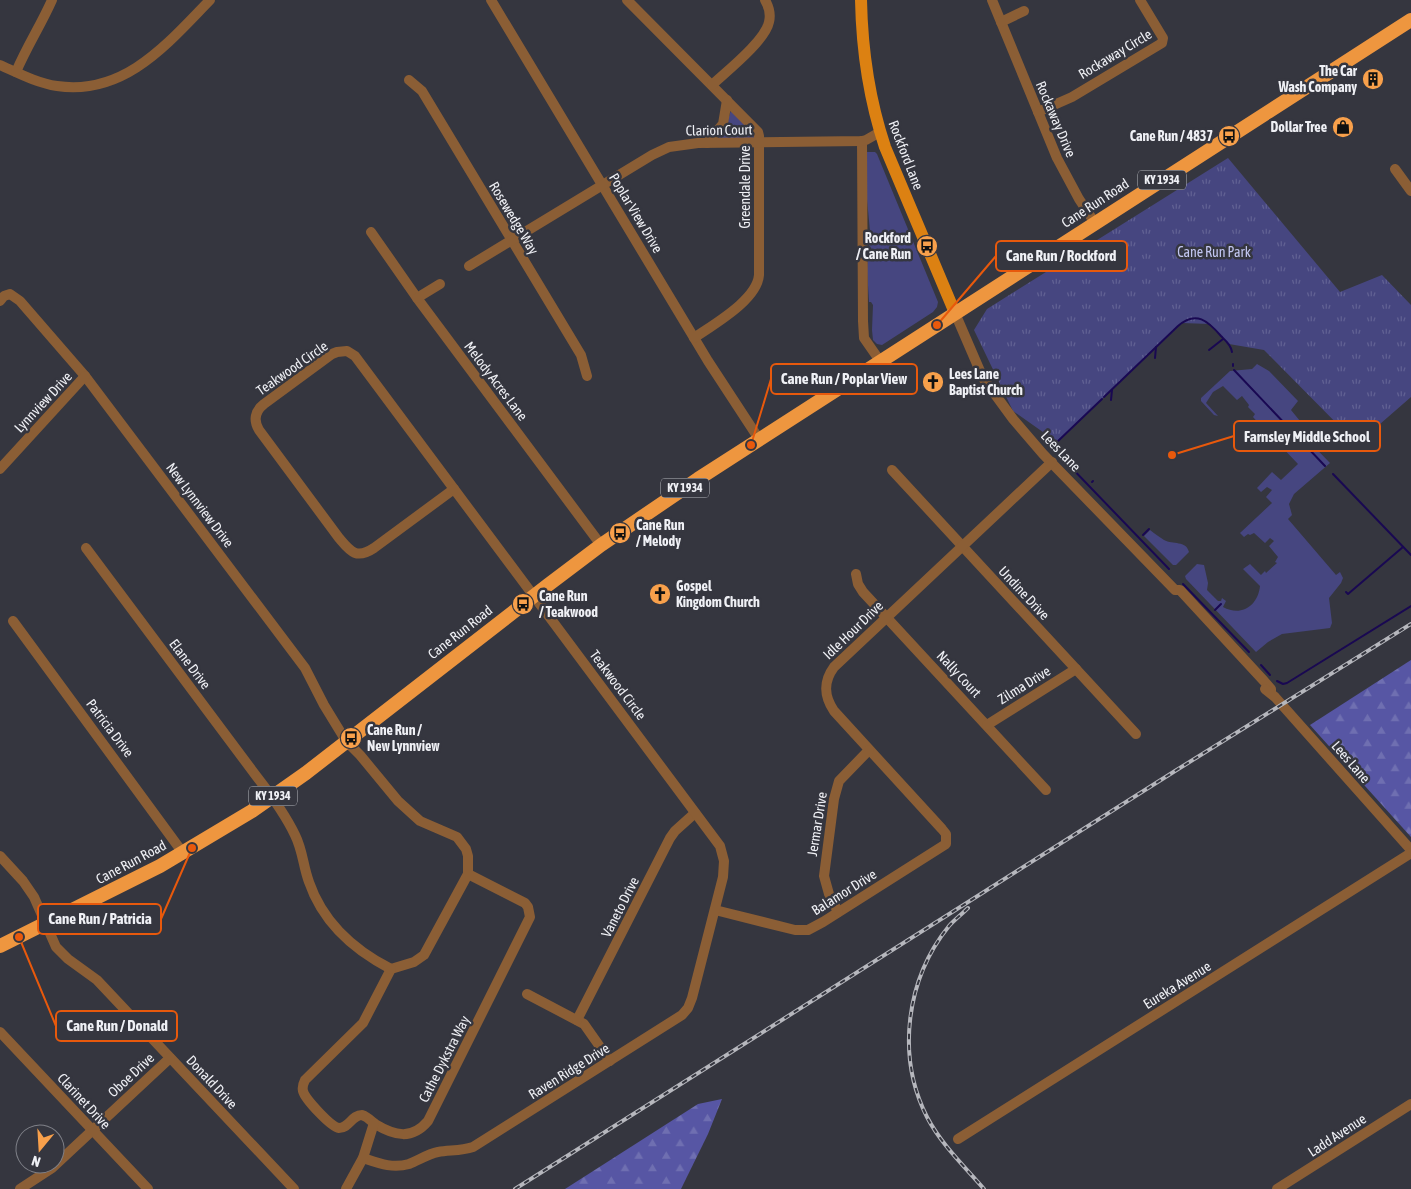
<svg xmlns="http://www.w3.org/2000/svg" width="1411" height="1189" font-family="'Asap Condensed',sans-serif">
	<style>
		.grass { fill: #464680 }
		.forest { fill: url(#forest-firs) }
		.park { fill: url(#park-tufts) }
		.lines { fill: none; stroke-linecap: round; stroke-linejoin: round }
		.stream { stroke: #190852; stroke-width: 2 }
		.minor { stroke: #8b5e35; stroke-width: 10 }
		.major { stroke: #dc8112; stroke-width: 12 }
		.highway { stroke: #ee963f; stroke-width: 14 }
		.rail-casing { stroke: #b6b7bd; stroke-width: 4 }
		.rail { stroke: #35363f; stroke-width: 2; stroke-dasharray: 5.5; stroke-linecap: butt }
		.labels { text-anchor: middle; dominant-baseline: central; stroke-width: 5; stroke-linejoin: round; paint-order: stroke }
		.shield { fill: #35363f; stroke: #b7b8be; stroke-width: 1 }
		.shield-label { font-size: 12px; font-weight: bold; fill: #eff0f5 }
		.street-label { font-size: 14px; fill: #eff0f5; stroke: #35363f }
		.poi-label { font-size: 14px; font-weight: bold; fill: #eff0f5; stroke: #35363f; text-anchor: start }
		.park-label { font-size: 14px; fill: #c3c7f2; stroke: #35363f }
		.leader { fill: none; stroke: #e8590c; stroke-width: 2 }
		.callout-dot { fill: #e8590c; stroke: #35363f; stroke-width: 2 }
		.callout { fill: #35363f; stroke: #e8590c; stroke-width: 2 }
		.callout-label { font-size: 15px; text-anchor: middle; font-weight: bold; fill: #eff0f5 }
	</style>
	<defs>
		<pattern id="forest-firs" width="22" height="20" patternUnits="userSpaceOnUse" patternTransform="scale(1.25)"><rect width="22" height="20" fill="#5756a4"/><path d="M5 1l3.5 6h-7zM16 11l3.5 6h-7z" fill="#6f6fb1"/></pattern>
		<pattern id="park-tufts" width="24" height="20" patternUnits="userSpaceOnUse" patternTransform="scale(1.25)"><rect width="24" height="20" fill="#464680"/><path d="M3 7l-1-3M5 7V3M7 7l1-3M15 17l-1-3M17 17v-4M19 17l1-3" fill="none" stroke="#616193"/></pattern>
	</defs>
	<rect width="100%" height="100%" fill="#35363f"/>
	<!-- grass -->
	<g class="grass">
		<polygon points="731,110 753,133 754,138 718,139 726,127"/>
		<polygon points="867,152 875,152 877,154 938,302 937,307 933,312 882,345 877,344 873,340 872,330 873,305 871,302 869,302 867,269 870,231 866,189"/>
		<path d="M 1257,364 L 1269,371 L 1298,401 L 1291,410 L 1300,421 L 1295,427 L 1330,463 L 1294,494 L 1289,504 L 1292,515 L 1288,519 L 1336,575 L 1340,572 L 1343,578 L 1341,583 L 1329,598 L 1332,623 L 1330,628 L 1282,634 L 1268,642 L 1256,652 L 1186,579 L 1185,576 L 1197,564 L 1204,565 L 1208,583 L 1207,590 L 1218,601 L 1221,601 L 1222,598 L 1226,601 L 1223,607 C 1241,617 1258,606 1260,586 L 1243,569 L 1250,564 L 1261,575 L 1265,571 L 1266,573 L 1277,563 L 1275,562 L 1278,557 L 1269,546 L 1274,541 L 1270,538 L 1265,543 L 1254,533 L 1250,535 L 1248,534 L 1244,537 L 1240,533 L 1272,503 L 1266,497 L 1272,490 L 1267,487 L 1261,492 L 1257,488 L 1272,472 L 1281,480 L 1298,464 L 1278,443 L 1279,440 L 1265,425 L 1262,427 L 1253,417 L 1255,414 L 1248,407 L 1249,405 L 1242,396 L 1237,400 L 1223,386 L 1213,392 L 1206,403 L 1218,416 L 1214,415 L 1201,401 L 1201,398 L 1230,371 L 1252,369 Z"/>
		<path d="M 1150,530 C 1154,533 1159,537 1164,540 C 1173,545 1186,540 1189,552 L 1176,565 L 1173,565 L 1144,536 Z"/>
	</g>
	<!-- forest -->
	<g class="forest">
		<polygon points="1411,660 1411,837 1310,725"/>
		<polygon points="722,1099 708,1134 681,1189 565,1189 698,1104"/>
	</g>
	<!-- park -->
	<polygon class="park" points="1228,158 1340,292 1382,275 1411,305 1411,397 1357,444 1264,350 1229,344 1210,324 1182,323 1057,442 1013,411 974,330 987,309"/>
	<g class="lines">
		<!-- stream -->
		<g class="stream">
			<polyline points="1209,350 1223,339"/>
			<polyline points="1155,358 1156,347"/>
			<polyline points="1233,364 1233,366"/>
			<polyline points="1234,370 1325,466"/>
			<path d="M 1104,397 L 1178,326 C 1196,310 1208,321 1221,336 C 1226,341 1231,345 1232,352"/>
			<polyline points="1111,400 1112,390"/>
			<polyline points="1057,442 1102,399"/>
			<polyline points="1065,461 1169,569"/>
			<polyline points="1333,474 1411,555"/>
			<polyline points="1092,482 1093,481"/>
			<polyline points="1143,535 1149,529"/>
			<polyline points="1183,584 1249,652"/>
			<polyline points="1346,592 1348,594 1403,547"/>
			<polyline points="1215,610 1221,604"/>
			<polyline points="1261,665 1270,675"/>
			<polyline points="1277,681 1283,684 1287,683 1411,606"/>
		</g>
		<!-- minor -->
		<g class="minor">
			<polyline points="491,0 708,361 759,439"/>
			<path d="M 627,0 L 758,132 L 759,136 L 759,275 C 757,300 714,324 694,338"/>
			<polyline points="992,0 1057,158 1079,199 1095,223"/>
			<polyline points="1001,22 1024,11"/>
			<path d="M 0,65 C 18,73 37,83 57,86 C 125,96 168,43 210,0"/>
			<path d="M 16,72 C 27,46 41,25 52,0"/>
			<polyline points="409,80 422,91 581,355 587,376"/>
			<path d="M 712,85 C 727,71 765,41 769,22 C 771,14 769,7 765,0"/>
			<polyline points="1038,112 1072,97 1162,43 1163,38 1140,0"/>
			<polyline points="862,141 863,321 864,338 880,361"/>
			<polyline points="707,143 723,124 727,100"/>
			<polyline points="1395,169 1411,191"/>
			<polyline points="371,232 417,298 601,545"/>
			<polyline points="469,266 652,155 669,147 698,143 862,141 866,140 880,132"/>
			<polyline points="417,298 440,284"/>
			<path d="M 0,301 L 4,296 L 10,294 L 20,301 L 85,376 L 305,668 L 324,705 L 346,741 L 360,755 L 398,801 L 420,821 L 457,837 L 466,849 L 468,856 L 468,874 L 424,955 L 414,962 L 391,969 L 363,1023 L 305,1080 C 303,1084 302,1087 303,1091 C 305,1099 331,1127 339,1128 C 349,1128 352,1115 362,1115 C 368,1117 371,1121 375,1124 C 395,1136 412,1140 428,1121 L 530,917 L 528,907 L 525,903 L 468,874"/>
			<polyline points="955,313 983,378 1013,419 1043,454 1175,590 1180,590 1264,681 1271,689 1271,692"/>
			<path d="M 347,351 L 355,356 L 454,489 L 374,548 C 356,560 350,551 339,538 L 259,430 C 253,420 255,411 264,404 L 332,354 L 337,352 Z"/>
			<polyline points="0,469 85,376"/>
			<polyline points="892,470 1136,734"/>
			<path d="M 86,548 L 257,777 C 271,795 285,814 295,835 C 303,851 303,866 309,882 C 323,923 354,950 391,969"/>
			<polyline points="856,574 858,584 863,592 1046,790"/>
			<polyline points="13,621 183,853"/>
			<polyline points="1265,689 1275,697 1411,850"/>
			<polyline points="987,725 1076,669"/>
			<polyline points="0,856 23,881 34,897 56,947 68,959 97,980 294,1189"/>
			<path d="M 715,910 L 795,930 L 808,930 L 823,922 L 946,844 L 946,834 L 942,829 L 834,711 C 824,696 823,682 834,667 L 1052,462"/>
			<polyline points="838,912 829,894 824,876 834,799 839,781 869,750"/>
			<polyline points="527,994 584,1024 610,1061"/>
			<polyline points="577,1020 670,838 675,831 695,813"/>
			<polyline points="0,1032 148,1189"/>
			<polyline points="958,1139 1411,853"/>
			<path d="M 363,1158 C 378,1163 392,1169 409,1164 C 419,1160 428,1154 438,1152 C 450,1150 461,1151 473,1147 L 682,1015 L 688,1008 L 692,998 L 723,877 L 724,861 L 720,846 L 454,489"/>
			<polyline points="20,1189 52,1168 170,1058"/>
			<polyline points="346,1189 363,1158 374,1123"/>
			<polyline points="1277,1189 1411,1104"/>
		</g>
		<!-- major -->
		<path class="major" d="M 861,0 C 862,51 869,99 885,147 L 955,313"/>
		<!-- highway -->
		<polyline class="highway" points="0,946 160,866 252,811 306,773 548,585 601,545 698,479 1411,20"/>
		<!-- rail casing -->
		<g class="rail-casing">
			<g id="rail">
				<path d="M 968,908 C 962,914 954,920 949,926 C 906,979 896,1056 927,1117 C 941,1144 964,1166 984,1189"/>
				<polyline points="515,1189 1175,771 1411,624"/>
			</g>
		</g>
		<!-- rail -->
		<use href="#rail" class="rail"/>
	</g>
	<!-- icons -->
	<defs>
		<g id="building-disc" transform="scale(1.125)"><circle r="9.5" fill="#f8a04b" stroke="#35363f"/><path d="M-4-6H4V6H1V3H-1V6H-4ZM-2.5-4.3h1.7v1.8h-1.7ZM.8-4.3h1.7v1.8H.8ZM-2.5-1h1.7V.8h-1.7ZM.8-1h1.7V.8H.8Z" fill="#111"/></g>
		<g id="shop-disc" transform="scale(1.125)"><circle r="9.5" fill="#f8a04b" stroke="#35363f"/><path d="M-5-2.5h2.3a2.7 3.5 0 0 1 5.4 0H5L5.5 6h-11ZM-1.5-2.5h3a1.5 2.3 0 0 0-3 0Z" fill="#111"/></g>
		<g id="bus-disc" transform="scale(1.125)"><circle r="9.5" fill="#f8a04b" stroke="#35363f"/><path d="M-5-6H5V4H4V6H2V4H-2V6H-4V4H-5ZM-3.5-4V0h7V-4ZM-3.5 1.2v1.5H-2V1.2ZM2 1.2v1.5H3.5V1.2Z" fill="#111"/></g>
		<g id="church-disc" transform="scale(1.125)"><circle r="9.5" fill="#f8a04b" stroke="#35363f"/><path d="M-1.2-6h2.4v3.5h3.3v2.4h-3.3V6h-2.4V-.1h-3.3v-2.4h3.3Z" fill="#111"/></g>
	</defs>
	<g fill-rule="evenodd">
		<use href="#building-disc" x="1373" y="79"/>
		<use href="#shop-disc" x="1343" y="127"/>
		<use href="#bus-disc" x="1229" y="136"/>
		<use href="#bus-disc" x="927" y="246"/>
		<use href="#church-disc" x="933" y="382"/>
		<use href="#bus-disc" x="620" y="533"/>
		<use href="#church-disc" x="660" y="594"/>
		<use href="#bus-disc" x="523" y="604"/>
		<use href="#bus-disc" x="351" y="738"/>
	</g>
	<g class="labels">
		<!-- shield labels -->
		<g class="shield">
			<rect x="1138" y="170.5" width="48" height="19" rx="4"/>
			<rect x="661" y="478.5" width="48" height="19" rx="4"/>
			<rect x="249" y="786.5" width="48" height="19" rx="4"/>
		</g>
		<g class="shield-label">
			<text x="1162" y="180">KY 1934</text>
			<text x="685" y="488">KY 1934</text>
			<text x="273" y="796">KY 1934</text>
		</g>
		<!-- street labels -->
		<g class="street-label">
			<text transform="translate(1115 54) rotate(-31)">Rockaway Circle</text>
			<text transform="translate(1056 119) rotate(67)">Rockaway Drive</text>
			<text transform="translate(719 130) rotate(-1)">Clarion Court</text>
			<text transform="translate(906 155) rotate(69)">Rockford Lane</text>
			<text transform="translate(745 187) rotate(-90)">Greendale Drive</text>
			<text transform="translate(1095 203) rotate(-33)">Cane Run Road</text>
			<text transform="translate(636 213) rotate(59)">Poplar View Drive</text>
			<text transform="translate(514 218) rotate(59)">Rosewedge Way</text>
			<text transform="translate(292 368) rotate(-35)">Teakwood Circle</text>
			<text transform="translate(496 381) rotate(53)">Melody Acres Lane</text>
			<text transform="translate(43 402) rotate(-47)">Lynnview Drive</text>
			<text transform="translate(1061 451) rotate(46)">Lees Lane</text>
			<text transform="translate(200 505) rotate(53)">New Lynnview Drive</text>
			<text transform="translate(1024 593) rotate(47)">Undine Drive</text>
			<text transform="translate(853 630) rotate(-44)">Idle Hour Drive</text>
			<text transform="translate(460 632) rotate(-38)">Cane Run Road</text>
			<text transform="translate(190 664) rotate(53)">Elane Drive</text>
			<text transform="translate(959 674) rotate(47)">Nally Court</text>
			<text transform="translate(618 685) rotate(53)">Teakwood Circle</text>
			<text transform="translate(1024 685) rotate(-32)">Zilma Drive</text>
			<text transform="translate(110 728) rotate(53)">Patricia Drive</text>
			<text transform="translate(1351 762) rotate(49)">Lees Lane</text>
			<text transform="translate(817 824) rotate(-81)">Jermar Drive</text>
			<text transform="translate(131 862) rotate(-28)">Cane Run Road</text>
			<text transform="translate(844 892) rotate(-32)">Balamor Drive</text>
			<text transform="translate(620 907) rotate(-63)">Vaneto Drive</text>
			<text transform="translate(1177 985) rotate(-32)">Eureka Avenue</text>
			<text transform="translate(444 1059) rotate(-63)">Cathe Dykstra Way</text>
			<text transform="translate(569 1071) rotate(-32)">Raven Ridge Drive</text>
			<text transform="translate(131 1075) rotate(-43)">Oboe Drive</text>
			<text transform="translate(212 1082) rotate(47)">Donald Drive</text>
			<text transform="translate(84 1101) rotate(47)">Clarinet Drive</text>
			<text transform="translate(1337 1135) rotate(-33)">Ladd Avenue</text>
		</g>
		<!-- poi labels -->
		<g class="poi-label">
			<text x="1357" y="71" text-anchor="end">The Car<tspan x="1357" dy="16">Wash Company</tspan></text>
			<text x="1327" y="127" text-anchor="end">Dollar Tree</text>
			<text x="1213" y="136" text-anchor="end">Cane Run / 4837</text>
			<text x="911" y="238" text-anchor="end">Rockford<tspan x="911" dy="16">/ Cane Run</tspan></text>
			<text x="949" y="374">Lees Lane<tspan x="949" dy="16">Baptist Church</tspan></text>
			<text x="636" y="525">Cane Run<tspan x="636" dy="16">/ Melody</tspan></text>
			<text x="676" y="586">Gospel<tspan x="676" dy="16">Kingdom Church</tspan></text>
			<text x="539" y="596">Cane Run<tspan x="539" dy="16">/ Teakwood</tspan></text>
			<text x="367" y="730">Cane Run /<tspan x="367" dy="16">New Lynnview</tspan></text>
		</g>
		<!-- park labels -->
		<g class="park-label">
			<text x="1214" y="252">Cane Run Park</text>
		</g>
	</g>
	<!-- callouts -->
	<path class="leader" d="M937 325L996 256M751 445L771 379M1172 455L1234 436M192 848L161 919M19 937L56 1026"/>
	<g class="callout-dot">
		<circle cx="937" cy="325" r="5"/>
		<circle cx="751" cy="445" r="5"/>
		<circle cx="1172" cy="455" r="5"/>
		<circle cx="192" cy="848" r="5"/>
		<circle cx="19" cy="937" r="5"/>
	</g>
	<g class="callout">
		<rect x="996" y="241" width="131" height="30" rx="5"/>
		<rect x="771" y="364" width="146" height="30" rx="5"/>
		<rect x="1234" y="421" width="146" height="30" rx="5"/>
		<rect x="38" y="904" width="123" height="30" rx="5"/>
		<rect x="56" y="1011" width="121" height="30" rx="5"/>
	</g>
	<g class="callout-label">
		<text x="1061" y="261">Cane Run / Rockford</text>
		<text x="844" y="384">Cane Run / Poplar View</text>
		<text x="1307" y="442">Farnsley Middle School</text>
		<text x="100" y="924">Cane Run / Patricia</text>
		<text x="117" y="1031">Cane Run / Donald</text>
	</g>
	<!-- north arrow -->
	<g transform="translate(40 1149) rotate(198)"><circle r="24" fill="#35363f" stroke="#7f8088"/>
	<path d="M0-4L9 19L0 12L-9 19Z" fill="#f8a04b"/>
	<text y="-8" font-size="14" font-weight="bold" text-anchor="middle" fill="#eff0f5">N</text>
	</g>
</svg>
